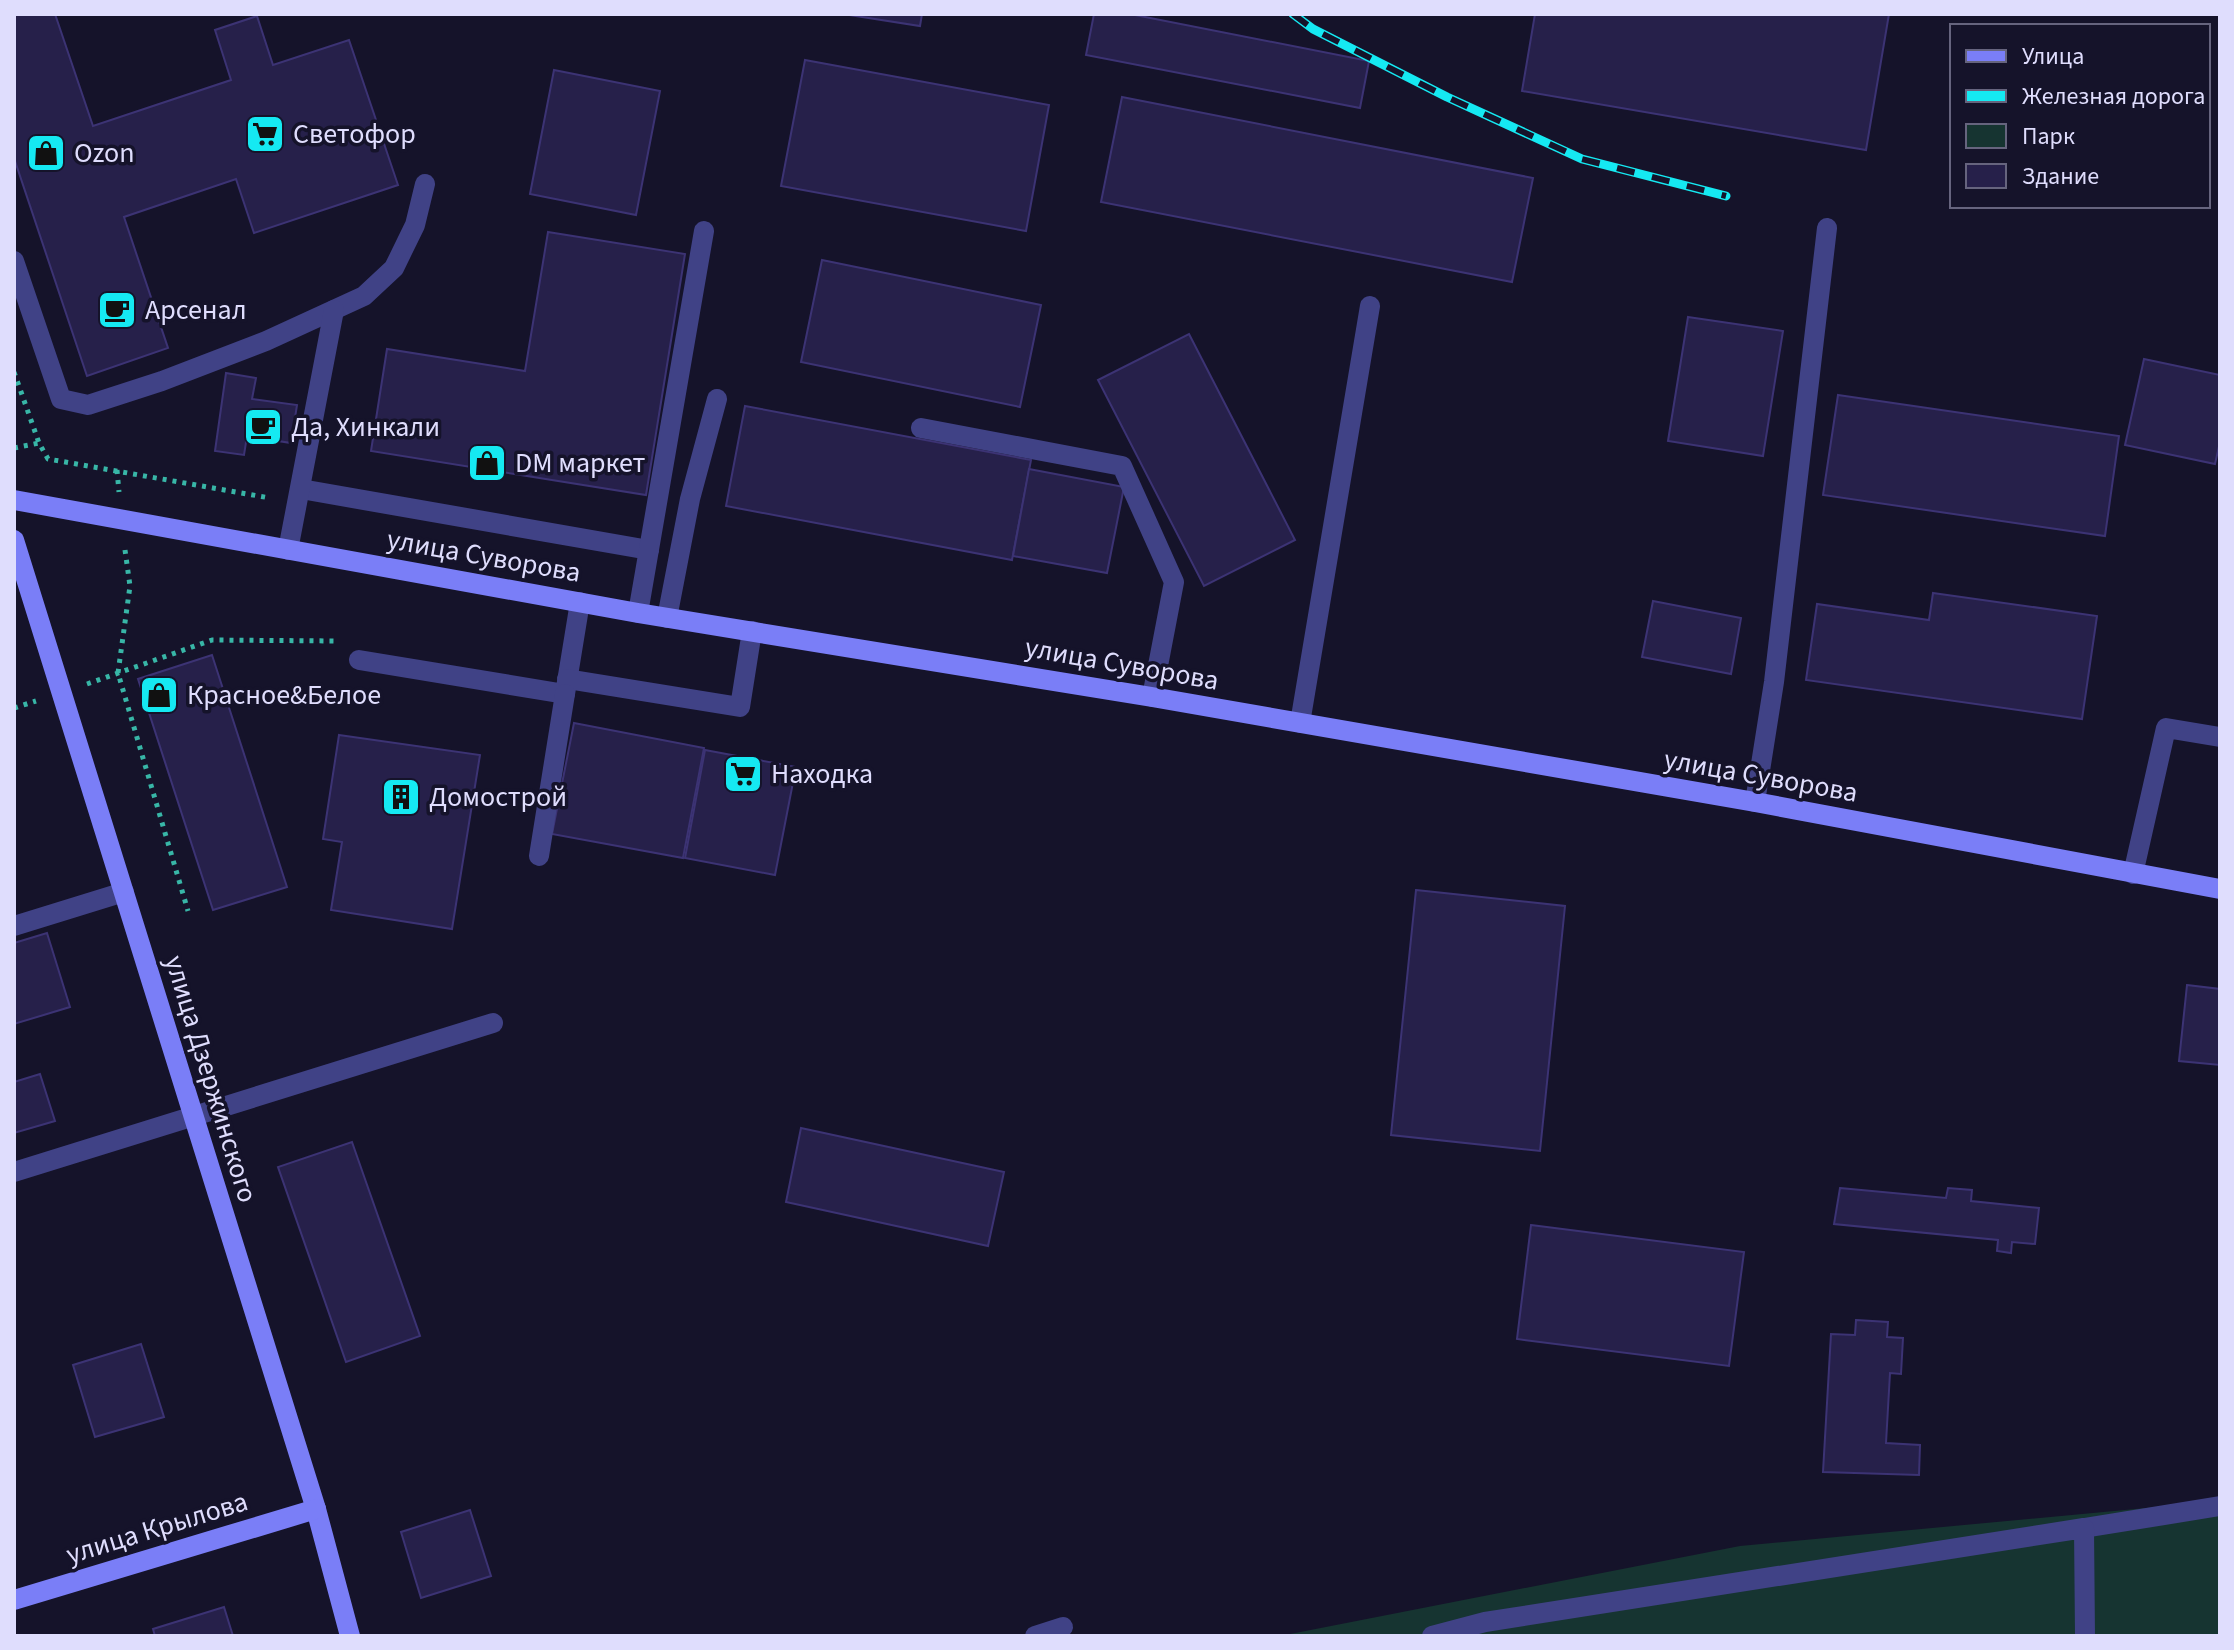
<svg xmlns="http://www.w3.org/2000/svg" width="2234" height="1650" font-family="'Source Sans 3',sans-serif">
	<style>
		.green { fill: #163431 }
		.building { fill: #26204a; stroke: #3c3374; stroke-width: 2 }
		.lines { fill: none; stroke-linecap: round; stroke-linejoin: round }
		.path { stroke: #38b6a7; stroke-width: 5; stroke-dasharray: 4 6; stroke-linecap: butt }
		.lane { stroke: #404286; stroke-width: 20 }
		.secondary { stroke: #7a7ef7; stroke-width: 20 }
		.rail-casing { stroke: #15e9f2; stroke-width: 9 }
		.rail { stroke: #15132a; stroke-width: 6; stroke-dasharray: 18; stroke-linecap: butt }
		.labels { text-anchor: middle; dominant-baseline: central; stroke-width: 7; stroke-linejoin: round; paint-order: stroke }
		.poi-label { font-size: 28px; fill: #dfddfd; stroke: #15132a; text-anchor: start }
		.street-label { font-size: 28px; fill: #dfddfd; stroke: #15132a }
	</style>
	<rect width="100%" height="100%" fill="#15132a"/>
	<!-- green -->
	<polygon class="green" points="2220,1501 2220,1636 1280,1636 1740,1546"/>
	<!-- building -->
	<g class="building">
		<polygon points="14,14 55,14 93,126 231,80 215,30 257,16 273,65 349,40 398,185 254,233 236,179 124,217 168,348 87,376 14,158"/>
		<polygon points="843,14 922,14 920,26"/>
		<polygon points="1094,14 1130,14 1369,61 1360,108 1086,55"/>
		<polygon points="1535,14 1889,14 1866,150 1522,91"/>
		<polygon points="805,60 1049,105 1026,231 781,186"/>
		<polygon points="554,70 660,91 636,215 530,194"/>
		<polygon points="1122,97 1533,178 1512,282 1101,202"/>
		<polygon points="548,232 685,254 646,495 371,451 387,349 525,371"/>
		<polygon points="822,260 1041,305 1020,407 801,362"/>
		<polygon points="1688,317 1783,331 1763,456 1668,441"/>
		<polygon points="1189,334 1295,540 1204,586 1098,380"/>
		<polygon points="2144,359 2220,375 2220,442 2215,464 2125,445"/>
		<polygon points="226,373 256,378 252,399 297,405 291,443 247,436 244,455 215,451"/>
		<polygon points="1838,395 2119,436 2105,536 1823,495"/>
		<polygon points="745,406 1031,460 1012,560 726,506"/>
		<polygon points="1029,469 1124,487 1107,573 1013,556"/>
		<polygon points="1933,593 2097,616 2082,719 1806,680 1817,604 1929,620"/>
		<polygon points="1653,601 1741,618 1731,674 1642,657"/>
		<polygon points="212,655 287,887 213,910 138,679"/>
		<polygon points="574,723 704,748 683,858 552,834"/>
		<polygon points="339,735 480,755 452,929 331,910 342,842 323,839"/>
		<polygon points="705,750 796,767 775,875 685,858"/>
		<polygon points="1416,890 1565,906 1540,1151 1391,1135"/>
		<polygon points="47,933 70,1007 14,1024 14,943"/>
		<polygon points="2187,985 2220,989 2220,1065 2179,1061"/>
		<polygon points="40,1074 55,1121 14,1133 14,1082"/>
		<polygon points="801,1128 1004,1172 988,1246 786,1202"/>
		<polygon points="352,1142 420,1336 346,1362 278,1167"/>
		<polygon points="1840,1188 1946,1198 1948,1188 1972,1190 1971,1201 2039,1208 2035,1244 2012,1242 2011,1253 1997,1251 1998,1240 1834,1224"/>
		<polygon points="1531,1225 1744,1252 1729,1366 1517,1339"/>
		<polygon points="1856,1320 1888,1322 1887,1337 1903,1338 1901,1374 1890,1373 1886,1443 1920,1445 1919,1475 1823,1472 1831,1334 1855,1335"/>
		<polygon points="141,1344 164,1417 95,1437 73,1365"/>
		<polygon points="470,1510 491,1576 421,1598 401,1532"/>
		<polygon points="224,1607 233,1636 155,1636 153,1629"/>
	</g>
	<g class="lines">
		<!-- path -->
		<g class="path">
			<polyline points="14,372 39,443 48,459 270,498"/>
			<polyline points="14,448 39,443"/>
			<polyline points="117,470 119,492"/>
			<polyline points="125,550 130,586 118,673 188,911"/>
			<polyline points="87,684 212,640 338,641"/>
			<polyline points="14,708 36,701"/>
		</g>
		<!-- lane -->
		<g class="lane">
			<polyline points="14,261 61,399 88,405 162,381 266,341 364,296 394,268 415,225 425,184"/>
			<polyline points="921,428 1122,466 1174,582 1152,697"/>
			<polyline points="301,489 649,550"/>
			<polyline points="288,550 334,310"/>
			<polyline points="638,613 704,231"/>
			<polyline points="667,618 690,499 717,399"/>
			<polyline points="359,660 565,694 580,602"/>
			<polyline points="567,679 740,707 752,631"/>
			<polyline points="1300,723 1370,306"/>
			<polyline points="1755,802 1774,682 1827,228"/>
			<polyline points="539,856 565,694"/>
			<polyline points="2133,874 2166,728 2220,737"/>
			<polyline points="14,926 124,892"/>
			<polyline points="14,1172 493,1023"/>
			<polyline points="2084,1528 2220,1506"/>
			<polyline points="1035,1636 1063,1627"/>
			<polyline points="1432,1636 1485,1622 2084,1528 2085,1636"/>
		</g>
		<!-- secondary -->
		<g class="secondary">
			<polyline points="14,500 638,613 1152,697 1755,802 2220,889"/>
			<polyline points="14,540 316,1509 350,1636"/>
			<polyline points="14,1600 316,1509"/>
		</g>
		<!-- rail casing -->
		<g class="rail-casing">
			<polyline id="rail" points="1293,14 1313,29 1447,97 1582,159 1726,196"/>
		</g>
		<!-- rail -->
		<use href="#rail" class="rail"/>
	</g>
	<!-- icons -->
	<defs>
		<g id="supermarket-square" transform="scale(2)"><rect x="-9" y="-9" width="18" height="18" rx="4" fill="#15e9f2" stroke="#15132a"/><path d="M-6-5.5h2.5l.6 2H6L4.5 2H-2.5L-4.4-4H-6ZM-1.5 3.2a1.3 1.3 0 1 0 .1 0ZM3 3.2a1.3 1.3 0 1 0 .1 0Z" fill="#111"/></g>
		<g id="shop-square" transform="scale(2)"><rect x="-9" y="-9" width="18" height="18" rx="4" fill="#15e9f2" stroke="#15132a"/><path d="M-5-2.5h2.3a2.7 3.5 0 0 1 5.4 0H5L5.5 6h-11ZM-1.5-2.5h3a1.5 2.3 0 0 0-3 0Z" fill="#111"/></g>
		<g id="cafe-square" transform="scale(2)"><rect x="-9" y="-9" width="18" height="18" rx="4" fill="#15e9f2" stroke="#15132a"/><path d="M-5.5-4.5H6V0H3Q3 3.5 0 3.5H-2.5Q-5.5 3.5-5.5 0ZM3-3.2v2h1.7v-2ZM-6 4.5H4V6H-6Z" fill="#111"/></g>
		<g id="building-square" transform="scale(2)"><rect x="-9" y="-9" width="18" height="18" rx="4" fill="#15e9f2" stroke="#15132a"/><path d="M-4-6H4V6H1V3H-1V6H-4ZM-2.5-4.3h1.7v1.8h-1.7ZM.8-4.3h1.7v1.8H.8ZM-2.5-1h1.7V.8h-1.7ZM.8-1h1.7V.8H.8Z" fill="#111"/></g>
	</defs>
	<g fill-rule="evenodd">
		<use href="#supermarket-square" x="265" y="134"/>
		<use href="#shop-square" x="46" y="153"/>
		<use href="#cafe-square" x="117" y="310"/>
		<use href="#cafe-square" x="263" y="427"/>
		<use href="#shop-square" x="487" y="463"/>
		<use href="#shop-square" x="159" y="695"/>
		<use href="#supermarket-square" x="743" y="774"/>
		<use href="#building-square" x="401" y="797"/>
	</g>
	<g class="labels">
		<!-- poi labels -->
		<g class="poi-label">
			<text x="293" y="134">Светофор</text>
			<text x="74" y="153">Ozon</text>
			<text x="145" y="310">Арсенал</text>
			<text x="291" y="427">Да, Хинкали</text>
			<text x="515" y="463">DM маркет</text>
			<text x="187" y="695">Красное&amp;Белое</text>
			<text x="771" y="774">Находка</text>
			<text x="429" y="797">Домострой</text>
		</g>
		<!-- street labels -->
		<g class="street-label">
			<text transform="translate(484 556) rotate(10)">улица Суворова</text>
			<text transform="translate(1122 664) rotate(10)">улица Суворова</text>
			<text transform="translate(1761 776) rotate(10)">улица Суворова</text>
			<text transform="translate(211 1079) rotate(73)">улица Дзержинского</text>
			<text transform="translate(157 1528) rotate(-17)">улица Крылова</text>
		</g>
	</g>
	<!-- border -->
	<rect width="2234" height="1650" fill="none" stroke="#dfddfd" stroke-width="32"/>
	<!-- legend -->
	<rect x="1950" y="24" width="260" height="184" fill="#15132a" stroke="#66647e" stroke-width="2"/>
	<rect x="1966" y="50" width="40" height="12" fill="#7a7ef7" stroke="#66647e" stroke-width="2"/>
	<text x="2022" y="64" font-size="24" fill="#dfddfd">Улица</text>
	<rect x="1966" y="90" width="40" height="12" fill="#15e9f2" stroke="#66647e" stroke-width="2"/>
	<text x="2022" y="104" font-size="24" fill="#dfddfd">Железная дорога</text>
	<rect x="1966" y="124" width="40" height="24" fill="#163431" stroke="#66647e" stroke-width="2"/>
	<text x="2022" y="144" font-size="24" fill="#dfddfd">Парк</text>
	<rect x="1966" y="164" width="40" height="24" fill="#26204a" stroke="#66647e" stroke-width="2"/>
	<text x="2022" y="184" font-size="24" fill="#dfddfd">Здание</text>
</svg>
